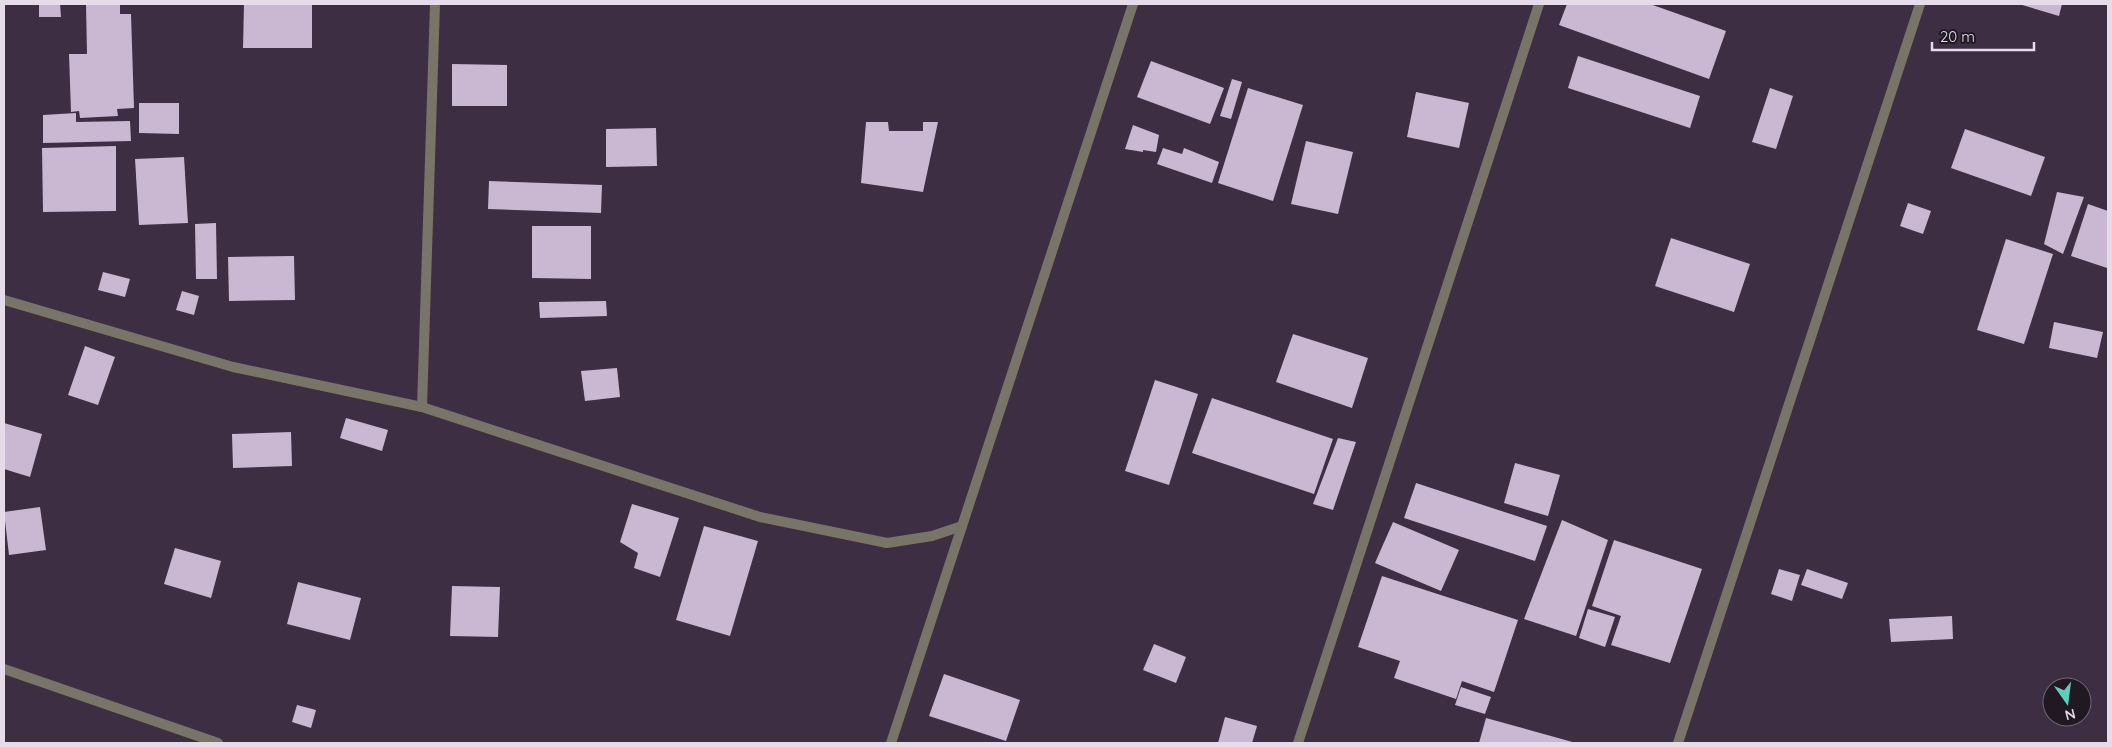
<svg xmlns="http://www.w3.org/2000/svg" width="2112" height="747" font-family="Quicksand,sans-serif">
	<style>
		.building { fill: #cab7d1 }
		.lines { fill: none; stroke-linecap: round; stroke-linejoin: round }
		.minor { stroke: #787468; stroke-width: 10 }
	</style>
	<rect width="100%" height="100%" fill="#3d2e43"/>
	<!-- building -->
	<g class="building">
		<polygon points="39,4 60,4 61,17 39,17"/>
		<polygon points="86,4 120,4 120,14 131,14 134,108 117,109 118,116 80,118 79,111 71,112 69,54 87,54"/>
		<polygon points="244,4 312,4 312,48 243,48"/>
		<polygon points="1567,4 1650,4 1726,31 1709,79 1559,25"/>
		<polygon points="2019,4 2062,4 2059,16"/>
		<polygon points="1578,56 1700,96 1690,128 1568,88"/>
		<polygon points="1151,61 1224,88 1210,124 1137,97"/>
		<polygon points="452,64 507,65 507,106 452,106"/>
		<polygon points="1232,79 1242,82 1231,119 1220,116"/>
		<polygon points="1248,88 1303,105 1273,201 1218,183"/>
		<polygon points="1770,88 1793,96 1776,149 1752,142"/>
		<polygon points="1416,92 1469,103 1459,148 1407,137"/>
		<polygon points="139,103 179,103 179,134 139,133"/>
		<polygon points="76,113 76,122 130,121 131,141 43,143 43,115"/>
		<polygon points="866,122 888,122 889,131 923,131 923,122 938,122 923,192 861,183"/>
		<polygon points="1133,125 1159,135 1156,152 1143,150 1143,152 1125,149"/>
		<polygon points="656,128 657,166 606,167 606,129"/>
		<polygon points="1965,129 2045,157 2031,196 1951,168"/>
		<polygon points="1306,141 1353,152 1338,214 1291,204"/>
		<polygon points="116,146 116,211 43,212 42,148"/>
		<polygon points="1163,148 1182,154 1184,148 1219,162 1212,183 1157,164"/>
		<polygon points="184,157 188,223 139,225 135,159"/>
		<polygon points="489,181 602,185 601,213 488,209"/>
		<polygon points="2057,192 2084,197 2063,254 2044,244"/>
		<polygon points="1908,203 1931,211 1923,234 1900,226"/>
		<polygon points="2088,204 2108,211 2107,268 2071,256"/>
		<polygon points="216,223 217,279 196,279 195,224"/>
		<polygon points="532,226 591,226 591,279 532,278"/>
		<polygon points="1671,238 1750,264 1734,312 1655,286"/>
		<polygon points="2006,239 2053,254 2024,344 1977,330"/>
		<polygon points="294,256 295,300 229,301 228,257"/>
		<polygon points="103,272 130,279 125,297 98,290"/>
		<polygon points="182,291 199,296 194,315 176,310"/>
		<polygon points="606,301 607,316 540,318 539,302"/>
		<polygon points="2054,322 2103,332 2097,358 2049,348"/>
		<polygon points="1293,334 1368,358 1352,408 1276,382"/>
		<polygon points="85,346 115,357 98,405 68,395"/>
		<polygon points="617,368 620,397 585,401 581,371"/>
		<polygon points="1155,380 1198,394 1169,485 1125,471"/>
		<polygon points="1212,398 1333,439 1314,494 1192,453"/>
		<polygon points="346,418 388,430 382,451 340,438"/>
		<polygon points="4,423 42,434 30,477 4,469"/>
		<polygon points="291,432 292,466 233,468 232,434"/>
		<polygon points="1338,438 1356,442 1333,510 1313,504"/>
		<polygon points="1515,463 1560,475 1548,516 1504,503"/>
		<polygon points="1416,483 1547,526 1535,561 1404,518"/>
		<polygon points="632,504 679,518 660,577 634,568 638,553 620,542"/>
		<polygon points="40,507 46,550 9,555 4,512"/>
		<polygon points="1562,520 1608,540 1576,636 1524,619"/>
		<polygon points="1393,522 1459,550 1441,591 1375,563"/>
		<polygon points="704,526 758,541 730,636 676,620"/>
		<polygon points="1614,540 1702,569 1670,663 1611,645 1621,616 1592,606"/>
		<polygon points="175,548 221,561 211,598 164,584"/>
		<polygon points="1779,569 1800,575 1792,601 1771,594"/>
		<polygon points="1807,569 1848,583 1842,599 1801,585"/>
		<polygon points="1382,576 1518,620 1494,692 1462,681 1456,699 1394,678 1400,661 1358,647"/>
		<polygon points="298,582 361,598 350,640 287,624"/>
		<polygon points="452,586 500,587 498,637 450,636"/>
		<polygon points="1588,609 1615,617 1605,647 1579,638"/>
		<polygon points="1952,616 1953,639 1891,642 1889,619"/>
		<polygon points="1154,644 1186,657 1176,683 1143,670"/>
		<polygon points="944,674 1020,700 1006,741 929,716"/>
		<polygon points="1461,687 1491,697 1485,714 1455,705"/>
		<polygon points="297,705 316,710 311,728 292,722"/>
		<polygon points="1225,717 1257,726 1252,743 1218,743"/>
		<polygon points="1486,718 1576,743 1479,743"/>
	</g>
	<g class="lines">
		<!-- minor -->
		<g class="minor">
			<polyline points="4,300 233,367 422,407 760,517 887,543 932,536 962,526"/>
			<polyline points="422,407 435,4"/>
			<polyline points="4,669 218,743"/>
			<polyline points="891,743 1133,4"/>
			<polyline points="1298,743 1539,4"/>
			<polyline points="1678,743 1920,4"/>
		</g>
	</g>
	<!-- border -->
	<rect width="2112" height="747" fill="none" stroke="#e5dbe9" stroke-width="10"/>
	<!-- north arrow -->
	<g transform="translate(2067 702) rotate(166)"><circle r="24" fill="#201923" stroke="#6f6772"/>
	<path d="M0-4L9 19L0 12L-9 19Z" fill="#5ccebb"/>
	<text y="-8" font-size="14" font-weight="bold" text-anchor="middle" fill="#e5dbe9">N</text>
	</g>
	<!-- scale -->
	<path d="M1932 42v8h102v-8" fill="none" stroke="#e5dbe9" stroke-width="2.5"/>
	<text x="1940" y="42" font-size="15" fill="#e5dbe9" stroke="#201923" stroke-width="4" paint-order="stroke">20 m</text>
</svg>
